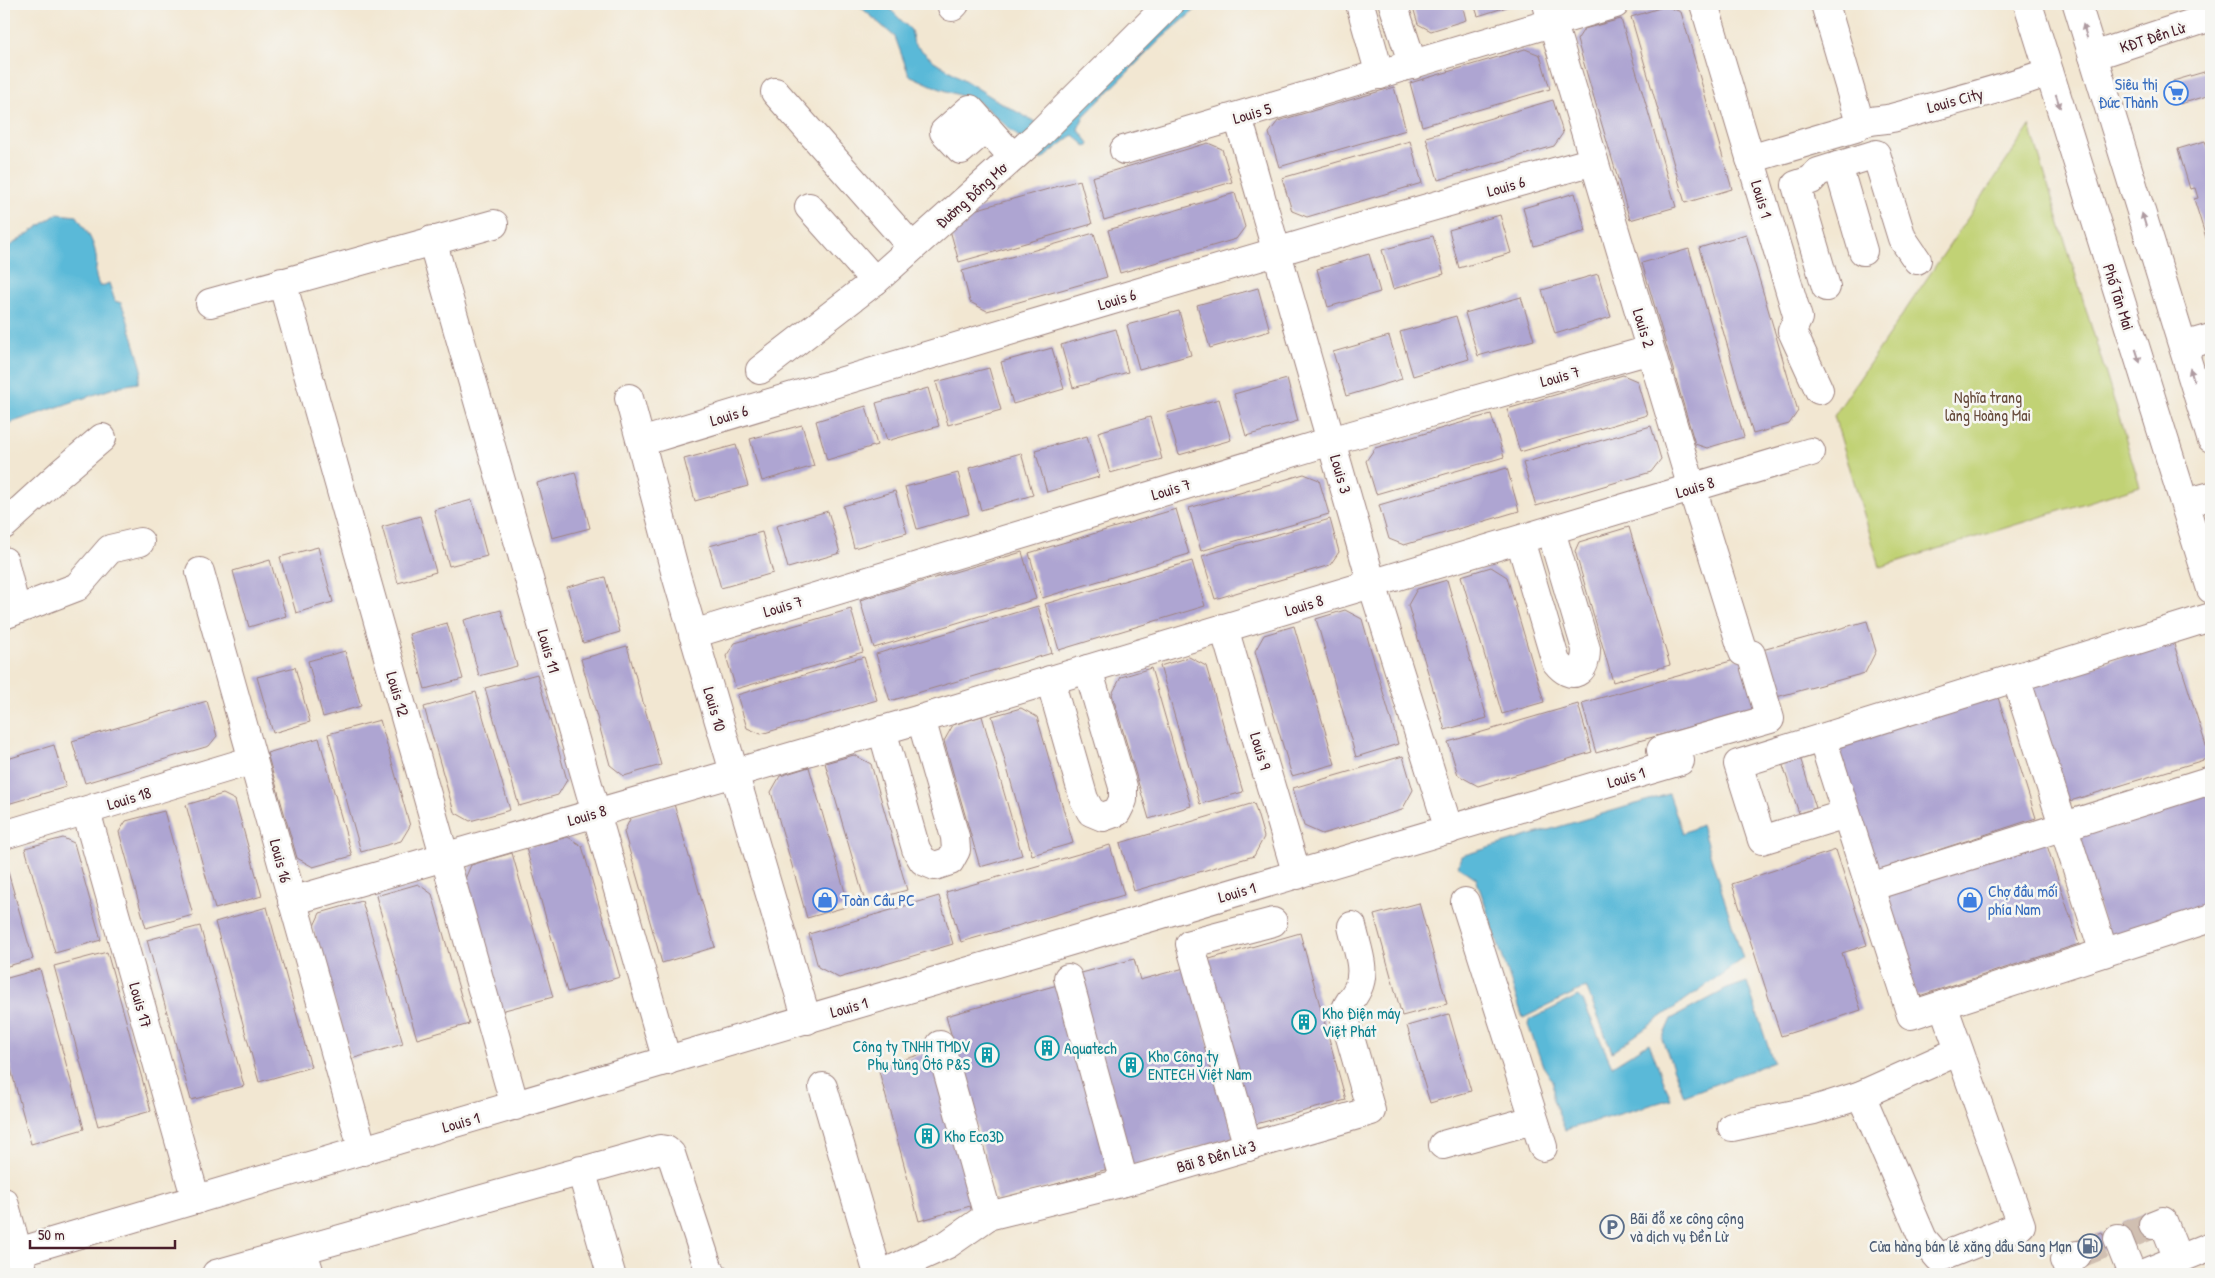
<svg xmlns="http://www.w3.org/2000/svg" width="2215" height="1278" font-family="'Patrick Hand',sans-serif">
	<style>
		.green { fill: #c1d274; stroke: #867850 }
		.water { fill: #5ab9d8; stroke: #526c82 }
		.building { fill: #aea5d2 }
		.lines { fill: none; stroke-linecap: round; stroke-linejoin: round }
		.minor-tunnel { stroke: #d0bfb1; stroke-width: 28; stroke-dasharray: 28 14; stroke-linecap: butt }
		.minor-casing { stroke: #9e837e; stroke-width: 30 }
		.major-casing { stroke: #9e837e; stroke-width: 30 }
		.minor { stroke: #fff; stroke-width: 28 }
		.major { stroke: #fff; stroke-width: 28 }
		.oneway { fill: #ae9aa0 }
		.labels { text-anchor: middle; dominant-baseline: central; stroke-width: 5; stroke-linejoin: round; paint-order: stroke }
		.street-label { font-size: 16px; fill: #4a1f2b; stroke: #f6f6f2 }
		.shop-label { font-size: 16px; fill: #366cbe; stroke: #f6f6f2; text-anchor: start }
		.park-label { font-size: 16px; fill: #684c3d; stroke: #f6f6f2 }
		.culture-label { font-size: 16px; fill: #0d838f; stroke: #f6f6f2; text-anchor: start }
		.service-label { font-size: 16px; fill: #4e5e75; stroke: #f6f6f2; text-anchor: start }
	</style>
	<rect width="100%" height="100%" fill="#f6f6f2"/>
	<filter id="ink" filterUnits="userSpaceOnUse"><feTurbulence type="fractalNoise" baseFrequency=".02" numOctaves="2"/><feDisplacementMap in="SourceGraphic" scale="10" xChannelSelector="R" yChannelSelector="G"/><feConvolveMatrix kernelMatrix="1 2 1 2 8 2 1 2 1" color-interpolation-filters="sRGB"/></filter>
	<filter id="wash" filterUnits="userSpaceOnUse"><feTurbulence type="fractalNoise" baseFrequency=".0096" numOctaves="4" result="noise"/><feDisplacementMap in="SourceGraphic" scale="20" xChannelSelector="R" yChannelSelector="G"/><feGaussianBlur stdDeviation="1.12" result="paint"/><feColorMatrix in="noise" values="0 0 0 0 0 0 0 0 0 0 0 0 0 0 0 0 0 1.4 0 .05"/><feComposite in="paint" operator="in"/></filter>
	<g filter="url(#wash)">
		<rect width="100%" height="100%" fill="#f2e7d2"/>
		<!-- green -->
		<polygon class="green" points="2030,126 2140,486 1880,567 1834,416"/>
		<!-- water -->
		<g class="water">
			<polygon points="857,4 885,4 911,30 914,44 934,61 1001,103 1057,134 1181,4 1202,4 1162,38 1084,116 1078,129 1089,143 1087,147 1073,135 1041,160 1020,138 979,102 938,88 909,75 895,37"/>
			<path d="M 57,214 L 77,216 C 85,229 94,240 96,256 C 98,270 92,272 100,287 L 109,283 L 115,301 L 121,303 L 126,315 L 142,369 L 138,383 L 120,386 L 4,425 L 4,250 Z"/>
			<polygon points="1669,794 1683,833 1701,825 1743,959 1612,1052 1586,987 1523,1018 1476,878 1458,866 1461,856"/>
			<polygon points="1747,982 1773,1062 1684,1096 1662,1039 1671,1019 1727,989"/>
			<polygon points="1578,996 1583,1001 1612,1066 1649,1043 1671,1099 1565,1130 1553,1100 1553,1081 1543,1066 1528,1025 1529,1020"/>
		</g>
		<g id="blocks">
			<!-- building -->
			<g class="building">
				<polygon points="1412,4 1462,4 1466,20 1431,31 1418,24"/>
				<polygon points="1474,4 1516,4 1478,16"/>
				<polygon points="1666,6 1681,12 1732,189 1685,203 1631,17"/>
				<polygon points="1621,19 1676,207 1630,220 1577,40 1584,29"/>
				<polygon points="1525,49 1540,55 1550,89 1422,126 1410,83"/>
				<polygon points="2211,70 2211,108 2207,96 2180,104 2173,81"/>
				<polygon points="1394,87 1406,130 1279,167 1269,133 1278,121"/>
				<polygon points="1553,100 1563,133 1554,146 1438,180 1426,137"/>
				<polygon points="1410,141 1422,183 1307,217 1292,211 1282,178"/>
				<polygon points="2205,141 2208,149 2211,148 2211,254 2194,199 2198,198 2195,188 2190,189 2178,149"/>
				<polygon points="1208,143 1222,149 1232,182 1104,220 1092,177"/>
				<polygon points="1080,180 1092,224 959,262 950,230 960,214"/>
				<polygon points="1235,193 1245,227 1236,239 1120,273 1108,230"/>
				<polygon points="1575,193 1586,231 1534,246 1523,208"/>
				<polygon points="1500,215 1511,253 1459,268 1449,230"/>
				<polygon points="1094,233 1107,277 987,311 970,302 962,271"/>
				<polygon points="1746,234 1798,411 1789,424 1753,434 1699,248"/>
				<polygon points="1433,236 1444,274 1393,289 1382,250"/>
				<polygon points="1689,249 1744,437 1707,448 1695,444 1642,263"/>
				<polygon points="1369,254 1380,292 1328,307 1317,269"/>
				<polygon points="1598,274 1611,317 1555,334 1542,290"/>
				<polygon points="1258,288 1270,331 1210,348 1197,305"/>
				<polygon points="1521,297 1534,340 1478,356 1465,313"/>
				<polygon points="1179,311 1191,355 1139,369 1127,325"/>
				<polygon points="1456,316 1469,359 1413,376 1400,332"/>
				<polygon points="1116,329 1128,372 1073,388 1061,345"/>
				<polygon points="1389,336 1402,379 1346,396 1333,352"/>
				<polygon points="1052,348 1064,389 1013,404 1001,362"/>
				<polygon points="989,368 1001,410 948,425 936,382"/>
				<polygon points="1623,375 1637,381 1647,415 1520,452 1507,409"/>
				<polygon points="1287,379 1298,421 1246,436 1234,394"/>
				<polygon points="928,388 939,426 887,441 876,403"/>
				<polygon points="1219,399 1231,440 1179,455 1167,413"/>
				<polygon points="866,406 877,445 827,460 816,421"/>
				<polygon points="1491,414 1504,457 1376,494 1366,461 1375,448"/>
				<polygon points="1150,417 1162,459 1110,473 1098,432"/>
				<polygon points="802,425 814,466 762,481 750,439"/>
				<polygon points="1651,426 1661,459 1651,472 1536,506 1523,463"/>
				<polygon points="1087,436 1099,477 1047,492 1035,450"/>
				<polygon points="736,445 748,486 695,501 684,459"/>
				<polygon points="1021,453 1033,495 981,510 969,468"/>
				<polygon points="1507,468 1519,511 1404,545 1389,539 1379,505"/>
				<polygon points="575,472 590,528 552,538 537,483"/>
				<polygon points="958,473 969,514 917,529 905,487"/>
				<polygon points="1304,474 1319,480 1329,514 1201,551 1189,508"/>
				<polygon points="895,491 907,533 854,548 843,506"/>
				<polygon points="472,500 487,556 449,566 434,510"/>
				<polygon points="1176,509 1189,554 1042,598 1029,553"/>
				<polygon points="828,511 840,553 788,568 776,526"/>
				<polygon points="420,516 436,572 398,583 382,527"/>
				<polygon points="1330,519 1339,552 1330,565 1215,599 1202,556"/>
				<polygon points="1629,527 1670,665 1613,682 1575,551 1579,542"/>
				<polygon points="762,532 773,573 721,588 709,546"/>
				<polygon points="318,547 333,602 296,613 280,557"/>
				<polygon points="1022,552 1036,599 874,648 860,600"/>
				<polygon points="270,560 286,616 249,627 233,571"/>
				<polygon points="1192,561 1205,606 1059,650 1045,604"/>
				<polygon points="1491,567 1507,577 1544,702 1502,714 1461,576"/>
				<polygon points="605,577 620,632 583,643 567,587"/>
				<polygon points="1447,580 1487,718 1445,730 1408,605 1417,589"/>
				<polygon points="1038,606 1052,653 890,701 876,654"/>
				<polygon points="851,609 863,652 736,689 726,656 735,643"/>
				<polygon points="501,610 517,666 479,676 464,620"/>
				<polygon points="1345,610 1362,619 1398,744 1356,757 1316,619"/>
				<polygon points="1867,621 1876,651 1865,673 1769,699 1755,652"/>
				<polygon points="447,623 463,679 425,689 409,634"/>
				<polygon points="1294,626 1335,764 1292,776 1255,651 1264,635"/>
				<polygon points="2173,641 2210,758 2067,802 2030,686"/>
				<polygon points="627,646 661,765 624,776 610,765 581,659"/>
				<polygon points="345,651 361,706 323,717 308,661"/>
				<polygon points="864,657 877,700 761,734 747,728 737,695"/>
				<polygon points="1189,657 1206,666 1243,792 1200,804 1160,666"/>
				<polygon points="1745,657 1760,707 1596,753 1582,703"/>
				<polygon points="295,667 310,722 273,733 257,677"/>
				<polygon points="1151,668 1191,806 1149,819 1112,694 1121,677"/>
				<polygon points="537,674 567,780 558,795 519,806 485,688"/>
				<polygon points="1996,691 2036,818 1874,871 1832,744"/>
				<polygon points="476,692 510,810 470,821 454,812 424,707"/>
				<polygon points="207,701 217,736 209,746 85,783 72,741"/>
				<polygon points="1578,704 1592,752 1478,786 1458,775 1448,742"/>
				<polygon points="1021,708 1037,717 1073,843 1032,855 992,716"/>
				<polygon points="982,716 1022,855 980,867 944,741 953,725"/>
				<polygon points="380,720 410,826 401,841 361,852 328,734"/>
				<polygon points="319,738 352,856 313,867 297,858 267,753"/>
				<polygon points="54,745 66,787 4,805 4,760"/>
				<polygon points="1799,754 1816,808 1799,813 1781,760"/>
				<polygon points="854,755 871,764 907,890 865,902 825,763"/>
				<polygon points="1403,756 1413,790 1402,810 1322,834 1304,826 1293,788"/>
				<polygon points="809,767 849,906 807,918 771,792 780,776"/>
				<polygon points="2211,784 2211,912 2110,943 2074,827"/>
				<polygon points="223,794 235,800 262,896 215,909 186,805"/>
				<polygon points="1254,803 1264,837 1254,856 1134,891 1120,843"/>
				<polygon points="674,804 715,947 662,963 624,832 631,817"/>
				<polygon points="164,811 193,915 146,928 119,832 126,821"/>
				<polygon points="2044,836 2079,944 1916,997 1881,889"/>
				<polygon points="568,837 582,846 620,977 567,992 526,848"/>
				<polygon points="63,838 74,843 101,940 55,953 25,848"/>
				<polygon points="1110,845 1124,895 961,942 946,892"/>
				<polygon points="1836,850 1867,945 1842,953 1861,1010 1781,1036 1732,884"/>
				<polygon points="512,853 553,997 501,1011 464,881 471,865"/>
				<polygon points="4,858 33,959 4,967"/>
				<polygon points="418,884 432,894 469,1024 417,1039 376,896"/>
				<polygon points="939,896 953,944 839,978 818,967 809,934"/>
				<polygon points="362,901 403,1044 351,1059 313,928 320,913"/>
				<polygon points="1419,903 1447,1004 1402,1016 1374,915"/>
				<polygon points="267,907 311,1067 259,1082 215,922"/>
				<polygon points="200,926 244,1086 191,1100 147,940"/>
				<polygon points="1300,933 1346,1100 1252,1125 1206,960"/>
				<polygon points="107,952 151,1111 98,1126 54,966"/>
				<polygon points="1134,959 1140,980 1188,967 1234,1137 1127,1167 1074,975"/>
				<polygon points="40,969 84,1129 31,1144 4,1043 4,979"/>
				<polygon points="1061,984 1111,1168 998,1201 946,1016"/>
				<polygon points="1449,1014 1471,1091 1430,1103 1407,1026"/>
				<polygon points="936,1050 977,1204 919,1221 878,1067"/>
				<polygon points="2149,1213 2155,1230 2129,1240 2123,1223"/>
				<polygon points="2102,1232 2108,1247 2078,1259 2072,1244"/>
			</g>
		</g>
	</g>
	<g filter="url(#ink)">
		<use href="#blocks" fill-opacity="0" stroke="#9e837e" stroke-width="1"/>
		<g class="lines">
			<!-- minor-tunnel -->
			<g class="minor-tunnel">
				<polyline points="2128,1235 2153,1225"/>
				<polyline points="2077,1255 2107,1243"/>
			</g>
			<!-- minor casing -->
			<g class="minor-casing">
				<g id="minor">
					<polyline points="1360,4 1380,75"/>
					<polyline points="1393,4 1413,65"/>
					<polyline points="1547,4 1692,488 1743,652 1751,654 1770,719 1661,750 1665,762"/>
					<polyline points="1704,4 1798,318 1792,331 1819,390"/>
					<polyline points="1825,4 1860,123"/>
					<polyline points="952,7 955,4"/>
					<polyline points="2093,56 2211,17"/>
					<polyline points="775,92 912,247"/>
					<polyline points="1238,117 1372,584 1449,830"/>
					<polyline points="987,127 961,150 944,132 970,109 1013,157"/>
					<polyline points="1124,150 1615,4"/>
					<path d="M 1750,159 L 1855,128 C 1864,119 1880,121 1892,118 C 1944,103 1998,91 2049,72"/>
					<polyline points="1838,166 1863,251"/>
					<polyline points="809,207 875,281"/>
					<polyline points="432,240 667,1061"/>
					<polyline points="282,282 515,1106"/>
					<polyline points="1826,287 1796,185 1811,180 1818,172 1876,154 1902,238 1917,260"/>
					<polyline points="210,303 494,224"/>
					<polyline points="2183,346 2211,338"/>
					<polyline points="760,370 875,281 1036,137 1169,4"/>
					<polyline points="629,398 676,575 807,1020"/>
					<path d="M 641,442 C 958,346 1275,250 1594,161"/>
					<polyline points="4,525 61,473 102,438"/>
					<path d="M 1520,540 L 1556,662 C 1572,682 1586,673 1586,649 L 1551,531"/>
					<polyline points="4,561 16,610"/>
					<polyline points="200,572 363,1151"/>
					<polyline points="4,615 77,587 110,549 140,542"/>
					<polyline points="1224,628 1297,875"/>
					<polyline points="693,634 1331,441 1650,350"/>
					<polyline points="2016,678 2104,953"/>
					<polyline points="1050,680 1084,799 1091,812 1103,817 1117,812 1123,800 1123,787 1088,669"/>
					<polyline points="882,730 916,849 923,861 935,866 950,861 956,850 955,837 921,719"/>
					<polyline points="1822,738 1911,1015 2211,918"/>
					<polyline points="86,811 196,1200"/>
					<polyline points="1846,814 1762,840 1738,764 2211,617"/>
					<polyline points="4,835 253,760"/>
					<polyline points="1870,887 2211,780"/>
					<polyline points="292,901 921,719 1811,452"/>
					<polyline points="1465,902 1543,1147"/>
					<polyline points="1068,978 1124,1182"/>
					<polyline points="940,1045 988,1216"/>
					<polyline points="823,1087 878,1274"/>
					<polyline points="1861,1095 1959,1051"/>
					<polyline points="1732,1127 1814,1110 1861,1095 1923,1239 1939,1258 2021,1225 1943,1005"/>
					<polyline points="1443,1145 1533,1120"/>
					<polyline points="1248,1147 1190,944 1273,922"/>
					<polyline points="581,1170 611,1274"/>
					<polyline points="2153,1225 2163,1221 2178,1259"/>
					<polyline points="2118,1239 2132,1274"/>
					<polyline points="303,1251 310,1274"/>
					<polyline points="18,1252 1680,761"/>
					<polyline points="216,1274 660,1149 666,1150 671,1154 709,1270 713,1274"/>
					<path d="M 882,1274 L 948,1244 L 988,1216 L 1133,1180 L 1371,1111 L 1344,1016 C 1345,1005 1354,998 1358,988 C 1367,969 1356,946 1352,926"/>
					<polyline points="2070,1274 2064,1260 2077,1255"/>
					<polyline points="2142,1274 2211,1246"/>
				</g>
			</g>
			<!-- major casing -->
			<g class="major-casing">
				<g id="major">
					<polyline points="2028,4 2211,589"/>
					<polyline points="2077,4 2211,438"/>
					<polyline points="2185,503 2211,496"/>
					<polyline points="4,1202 24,1274"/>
				</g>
			</g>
			<!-- minor -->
			<use href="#minor" class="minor"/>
			<!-- major -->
			<use href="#major" class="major"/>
		</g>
		<!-- one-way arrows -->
		<defs><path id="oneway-solid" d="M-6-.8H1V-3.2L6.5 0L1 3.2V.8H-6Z" transform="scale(1.25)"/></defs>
		<g class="oneway">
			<use href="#oneway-solid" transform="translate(2085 31) rotate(-107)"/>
			<use href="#oneway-solid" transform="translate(2058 101) rotate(72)"/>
			<use href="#oneway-solid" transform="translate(2144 220) rotate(-107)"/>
			<use href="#oneway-solid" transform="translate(2138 356) rotate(72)"/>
			<use href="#oneway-solid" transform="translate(2192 375) rotate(-107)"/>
		</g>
	</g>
	<!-- icons -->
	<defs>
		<g id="supermarket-ring" transform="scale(1.25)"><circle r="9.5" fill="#f6f6f2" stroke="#3f7fe0" stroke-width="1.5"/><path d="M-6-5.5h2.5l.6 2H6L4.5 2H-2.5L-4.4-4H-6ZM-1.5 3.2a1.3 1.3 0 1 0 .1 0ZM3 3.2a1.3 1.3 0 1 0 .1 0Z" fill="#3f7fe0"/></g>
		<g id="shop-ring" transform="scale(1.25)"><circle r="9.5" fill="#f6f6f2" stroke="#3f7fe0" stroke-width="1.5"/><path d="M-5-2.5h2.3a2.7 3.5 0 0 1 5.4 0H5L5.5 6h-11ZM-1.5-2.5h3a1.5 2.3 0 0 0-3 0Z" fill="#3f7fe0"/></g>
		<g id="building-ring" transform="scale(1.25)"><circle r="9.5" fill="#f6f6f2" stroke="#0f9aa8" stroke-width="1.5"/><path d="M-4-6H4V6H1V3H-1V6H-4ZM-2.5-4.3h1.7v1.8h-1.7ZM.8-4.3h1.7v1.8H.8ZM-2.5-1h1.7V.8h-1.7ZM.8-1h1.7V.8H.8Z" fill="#0f9aa8"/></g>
		<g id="parking-ring" transform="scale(1.25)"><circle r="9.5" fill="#f6f6f2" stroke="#5c6f8a" stroke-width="1.5"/><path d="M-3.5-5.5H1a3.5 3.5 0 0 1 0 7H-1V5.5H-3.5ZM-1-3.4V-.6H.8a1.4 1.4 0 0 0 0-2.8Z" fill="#5c6f8a"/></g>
		<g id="fuel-ring" transform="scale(1.25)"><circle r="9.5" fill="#f6f6f2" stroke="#5c6f8a" stroke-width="1.5"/><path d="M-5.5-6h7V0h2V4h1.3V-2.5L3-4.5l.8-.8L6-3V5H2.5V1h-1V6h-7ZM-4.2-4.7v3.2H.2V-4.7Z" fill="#5c6f8a"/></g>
	</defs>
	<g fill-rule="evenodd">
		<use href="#supermarket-ring" x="2176" y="93"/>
		<use href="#shop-ring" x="825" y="900"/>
		<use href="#shop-ring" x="1970" y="900"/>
		<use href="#building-ring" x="1304" y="1022"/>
		<use href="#building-ring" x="1047" y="1048"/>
		<use href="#building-ring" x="987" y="1055"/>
		<use href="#building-ring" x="1131" y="1065"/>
		<use href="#building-ring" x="927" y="1136"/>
		<use href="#parking-ring" x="1612" y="1227"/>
		<use href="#fuel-ring" x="2090" y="1246"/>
	</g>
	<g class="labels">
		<!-- street labels -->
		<g class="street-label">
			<text transform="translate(2152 37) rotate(-18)">KĐT Đền Lừ</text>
			<text transform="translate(1955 100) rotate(-15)">Louis City</text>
			<text transform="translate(1252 113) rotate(-16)">Louis 5</text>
			<text transform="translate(1506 186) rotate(-16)">Louis 6</text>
			<text transform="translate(971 195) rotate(-42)">Đường Đồng Mơ</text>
			<text transform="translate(1762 199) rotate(73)">Louis 1</text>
			<text transform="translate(2119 297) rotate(72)">Phố Tân Mai</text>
			<text transform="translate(1117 299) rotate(-17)">Louis 6</text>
			<text transform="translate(1644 328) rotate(73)">Louis 2</text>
			<text transform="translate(1560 376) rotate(-16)">Louis 7</text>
			<text transform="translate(729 415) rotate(-17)">Louis 6</text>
			<text transform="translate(1341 474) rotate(74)">Louis 3</text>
			<text transform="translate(1695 487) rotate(-17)">Louis 8</text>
			<text transform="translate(1171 489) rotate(-17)">Louis 7</text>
			<text transform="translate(1304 605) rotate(-17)">Louis 8</text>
			<text transform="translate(783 606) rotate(-17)">Louis 7</text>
			<text transform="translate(549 651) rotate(74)">Louis 11</text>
			<text transform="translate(398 694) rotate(74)">Louis 12</text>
			<text transform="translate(715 709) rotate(74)">Louis 10</text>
			<text transform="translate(1261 751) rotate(73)">Louis 9</text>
			<text transform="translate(1626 777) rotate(-17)">Louis 1</text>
			<text transform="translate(129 798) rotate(-17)">Louis 18</text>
			<text transform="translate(587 815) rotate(-16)">Louis 8</text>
			<text transform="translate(281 861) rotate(75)">Louis 16</text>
			<text transform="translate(1237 892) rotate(-16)">Louis 1</text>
			<text transform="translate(141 1005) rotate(74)">Louis 17</text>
			<text transform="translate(849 1007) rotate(-16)">Louis 1</text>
			<text transform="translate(461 1122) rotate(-16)">Louis 1</text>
			<text transform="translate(1216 1156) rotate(-16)">Bãi 8 Đền Lừ 3</text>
		</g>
		<!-- shop labels -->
		<g class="shop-label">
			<text x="2158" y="84" text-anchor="end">Siêu thị<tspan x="2158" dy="18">Đức Thành</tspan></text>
			<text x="1988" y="891">Chợ đầu mối<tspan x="1988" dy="18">phía Nam</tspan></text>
			<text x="842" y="900">Toàn Cầu PC</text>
		</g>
		<!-- park labels -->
		<g class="park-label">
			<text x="1988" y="397">Nghĩa trang<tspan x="1988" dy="18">làng Hoàng Mai</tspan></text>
		</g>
		<!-- culture labels -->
		<g class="culture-label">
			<text x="1322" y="1013">Kho Điện máy<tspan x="1322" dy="18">Việt Phát</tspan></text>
			<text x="970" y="1046" text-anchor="end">Công ty TNHH TMDV<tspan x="970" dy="18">Phụ tùng Ôtô P&amp;S</tspan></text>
			<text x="1064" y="1048">Aquatech</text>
			<text x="1148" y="1056">Kho Công ty<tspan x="1148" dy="18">ENTECH Việt Nam</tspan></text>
			<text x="944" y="1136">Kho Eco3D</text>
		</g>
		<!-- service labels -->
		<g class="service-label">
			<text x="1630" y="1218">Bãi đỗ xe công cộng<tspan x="1630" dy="18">và dịch vụ Đền Lừ</tspan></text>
			<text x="2072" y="1246" text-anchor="end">Cửa hàng bán lẻ xăng dầu Sang Mạn</text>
		</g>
	</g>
	<!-- margin -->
	<rect width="2215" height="1278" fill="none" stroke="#f6f6f2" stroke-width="20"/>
	<!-- scale -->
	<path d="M30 1240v8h145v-8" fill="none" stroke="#4a1f2b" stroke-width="2.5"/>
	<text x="38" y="1240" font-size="15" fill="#4a1f2b" stroke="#f6f6f2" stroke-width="4" paint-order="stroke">50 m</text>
</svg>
